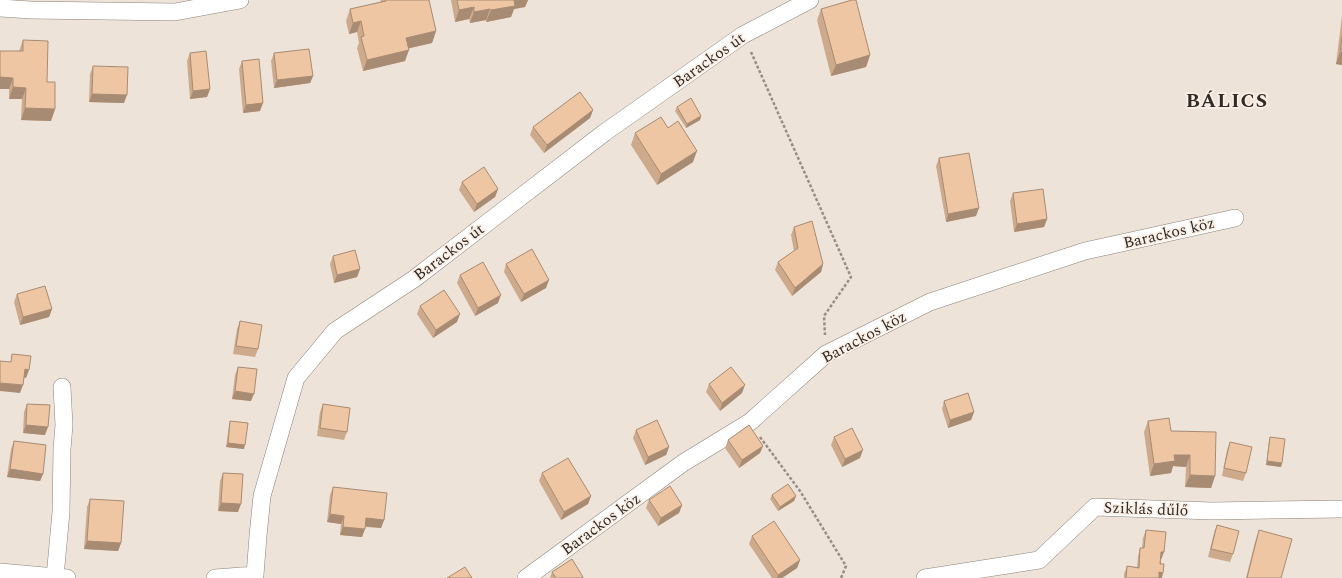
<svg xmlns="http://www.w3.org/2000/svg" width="1342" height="578" font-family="Spectral,serif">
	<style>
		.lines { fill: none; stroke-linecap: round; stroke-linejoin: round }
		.minor-casing { stroke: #8d827a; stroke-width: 18 }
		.path { stroke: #968e87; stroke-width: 2.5; stroke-dasharray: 3 2; stroke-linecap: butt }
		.minor { stroke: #fff; stroke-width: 17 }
		.wall { fill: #ceaa8c }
		.shaded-wall { fill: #a78b72 }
		.building { fill: #efc6a3; stroke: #a78b72 }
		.labels { text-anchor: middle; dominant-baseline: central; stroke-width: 3.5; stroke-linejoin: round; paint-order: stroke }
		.street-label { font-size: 16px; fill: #2f2b27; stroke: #fcf0e6 }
		.district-label { font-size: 20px; font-weight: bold; letter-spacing: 1px; fill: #2f2b27; stroke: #fcf0e6 }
	</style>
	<rect width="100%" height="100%" fill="#eee3d9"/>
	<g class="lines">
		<!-- minor casing -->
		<g class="minor-casing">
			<g id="minor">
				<polyline points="0,8 31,10 175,12 240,0"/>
				<polyline points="0,572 67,578"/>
				<polyline points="55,577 61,512 62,449 64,425 62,387"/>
				<polyline points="215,578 255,575 258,536 262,496 296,378 335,331 414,279 604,133 743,35 810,0"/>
				<polyline points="526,578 683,463 750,422 826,354 930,302 1085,251 1235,218"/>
				<polyline points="925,578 1039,560 1095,507 1212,511 1342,509"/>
			</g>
		</g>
		<!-- path -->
		<g class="path">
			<polyline points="751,52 851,277 824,316 825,335"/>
			<polyline points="760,437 800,491 846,566 841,578"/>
		</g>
		<!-- minor -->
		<use href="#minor" class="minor"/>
	</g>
	<!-- wall -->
	<g class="wall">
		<polygon points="381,0 429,0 436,31 432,43 408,48 405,61 363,71 357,48 359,43 357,32 349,34 346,21 350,9 380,2"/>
		<polygon points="451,0 528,0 525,7 514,9 511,17 486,22 486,20 470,23 469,19 455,22"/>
		<polygon points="821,9 870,55 866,67 831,76 817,20"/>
		<polygon points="1342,16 1342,65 1336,64"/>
		<polygon points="23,40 47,82 55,109 51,121 21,120 22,99 9,99 9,89 0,89 0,51 19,51"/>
		<polygon points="190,53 210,89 207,97 190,99 187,61"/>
		<polygon points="274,53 313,76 310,83 274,88 271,61"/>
		<polygon points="242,61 260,111 243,113 239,69"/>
		<polygon points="93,66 124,103 89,102 90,74"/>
		<polygon points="677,107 701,116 700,120 686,128 675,111"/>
		<polygon points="593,110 590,118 544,153 530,135 533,127"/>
		<polygon points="635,133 693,162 657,185 631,145"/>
		<polygon points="939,158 976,216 946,222 936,166"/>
		<polygon points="462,182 498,189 495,197 474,212 459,190"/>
		<polygon points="1013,193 1047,219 1044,227 1014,232 1010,201"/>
		<polygon points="794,227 823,264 821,272 792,296 775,270 778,262 794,251 791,235"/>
		<polygon points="333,256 360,269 357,277 334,283 330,264"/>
		<polygon points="506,264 546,288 521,302 504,272"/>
		<polygon points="460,275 498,303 475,316 457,283"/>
		<polygon points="17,294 52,309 49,317 20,325 14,302"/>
		<polygon points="420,306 457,322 433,338 417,314"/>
		<polygon points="240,321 258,349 255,357 233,354 237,329"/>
		<polygon points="238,367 251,401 232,399 235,375"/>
		<polygon points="709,384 742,393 720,411 706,392"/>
		<polygon points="944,401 974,412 971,420 948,428 942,409"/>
		<polygon points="27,404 45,435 23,433 24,412"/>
		<polygon points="323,404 347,432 344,440 317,436 320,412"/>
		<polygon points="230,421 244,449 226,447 229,425"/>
		<polygon points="1148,421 1171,431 1215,476 1211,488 1185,487 1186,467 1173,466 1171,473 1150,476 1144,432"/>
		<polygon points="636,430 669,447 666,455 645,465 633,438"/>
		<polygon points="834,437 860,458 842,467 831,445"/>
		<polygon points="1270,437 1282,463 1281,467 1266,465 1269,441"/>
		<polygon points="728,440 763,446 760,453 739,468 725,448"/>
		<polygon points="14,441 43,474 40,481 7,477 11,449"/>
		<polygon points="1230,442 1246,473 1243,481 1222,476 1227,450"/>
		<polygon points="223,473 238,512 218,511 220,481"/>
		<polygon points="542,473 591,496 588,504 561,520 539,481"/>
		<polygon points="333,487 384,520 381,528 365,527 362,537 340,535 341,524 327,522 330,495"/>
		<polygon points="772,495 796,496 794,501 778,511 770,499"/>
		<polygon points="90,499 121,543 118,551 84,549 87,507"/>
		<polygon points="649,500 682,505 679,513 658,526 646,508"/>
		<polygon points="1217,525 1233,554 1230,562 1208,557 1214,533"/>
		<polygon points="1146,530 1161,560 1162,578 1124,578 1124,574 1127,566 1137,567 1138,556 1140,548 1142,548 1143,538"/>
		<polygon points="1259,530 1281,578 1246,578 1255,542"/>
		<polygon points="752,536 800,560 797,568 782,578 772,578 749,544"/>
		<polygon points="552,572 583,577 582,578 550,578"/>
	</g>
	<!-- shaded-wall -->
	<g class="shaded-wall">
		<polygon points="513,0 528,0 525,7 514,9 511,17 486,22 491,10"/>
		<polygon points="474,7 469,19 455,22 459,10"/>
		<polygon points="490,9 486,20 470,23 474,12"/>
		<polygon points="361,21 357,32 349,34 353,23"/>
		<polygon points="436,31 432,43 402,50 406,38"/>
		<polygon points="409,50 405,61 363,71 367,60"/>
		<polygon points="1340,52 1342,53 1342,65 1336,64"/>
		<polygon points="870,55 866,67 831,76 836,65"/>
		<polygon points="313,76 310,83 274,88 277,80"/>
		<polygon points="0,77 13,78 9,89 0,89"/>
		<polygon points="13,87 26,88 22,99 9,99"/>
		<polygon points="210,89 207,97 190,99 193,91"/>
		<polygon points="92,94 127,95 124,103 89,102"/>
		<polygon points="263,103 260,111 243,113 246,105"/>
		<polygon points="25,108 55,109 51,121 21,120"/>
		<polygon points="593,110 590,118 544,153 547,145"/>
		<polygon points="701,116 700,120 686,128 687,124"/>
		<polygon points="697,151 693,162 657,185 661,174"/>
		<polygon points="498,189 495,197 474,212 477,204"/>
		<polygon points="979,208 976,216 946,222 948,214"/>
		<polygon points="1047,219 1044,227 1014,232 1017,224"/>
		<polygon points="823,264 821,272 792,296 795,288"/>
		<polygon points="360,269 357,277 334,283 337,275"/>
		<polygon points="549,280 546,288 521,302 524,294"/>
		<polygon points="501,295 498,303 475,316 478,308"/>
		<polygon points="52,309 49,317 20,325 23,317"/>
		<polygon points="460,314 457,322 433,338 436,330"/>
		<polygon points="25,369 29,370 26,378 22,377"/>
		<polygon points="0,383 23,385 20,393 0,391"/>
		<polygon points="745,385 742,393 720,411 722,403"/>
		<polygon points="235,391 254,394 251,401 232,399"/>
		<polygon points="974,412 971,420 948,428 950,420"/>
		<polygon points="26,425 48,427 45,435 23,433"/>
		<polygon points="228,443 245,445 244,449 226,447"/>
		<polygon points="763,446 760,453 739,468 742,460"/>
		<polygon points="669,447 666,455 645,465 648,457"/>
		<polygon points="863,450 860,458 842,467 845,459"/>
		<polygon points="1174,455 1190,455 1186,467 1173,466 1171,473 1150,476 1154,464"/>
		<polygon points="1267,461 1282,463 1281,467 1266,465"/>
		<polygon points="10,469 43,474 40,481 7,477"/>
		<polygon points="1190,475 1215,476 1211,488 1185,487"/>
		<polygon points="591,496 588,504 561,520 564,512"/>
		<polygon points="796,496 794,501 778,511 780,507"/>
		<polygon points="221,503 241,504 238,512 218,511"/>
		<polygon points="682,505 679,513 658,526 661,518"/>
		<polygon points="330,514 344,516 341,524 327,522"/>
		<polygon points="366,518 384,520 381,528 363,526"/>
		<polygon points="343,527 365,529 362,537 340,535"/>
		<polygon points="87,541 121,543 118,551 84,549"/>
		<polygon points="1161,552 1164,552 1161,560"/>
		<polygon points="800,560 797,568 782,578 777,578 778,575"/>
		<polygon points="1159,572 1163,573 1162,578 1157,578"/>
	</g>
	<!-- building -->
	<g class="building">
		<polygon points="386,0 429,0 436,31 406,38 409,50 367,60 361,37 364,36 361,21 353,23 350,9 386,1"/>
		<polygon points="457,0 514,0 515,6 491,10 490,9 474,12 474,7 459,10"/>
		<polygon points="852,0 856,0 870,55 836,65 821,9"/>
		<polygon points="1342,37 1342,53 1340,52"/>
		<polygon points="23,40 48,41 47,82 55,82 55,109 25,108 26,88 13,87 13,78 0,77 0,51 23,51"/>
		<polygon points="309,49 313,76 277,80 274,53"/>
		<polygon points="206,51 210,89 193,91 190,53"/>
		<polygon points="259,59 263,103 246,105 242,61"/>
		<polygon points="93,66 128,67 127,95 92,94"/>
		<polygon points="580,92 593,110 547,145 533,127"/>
		<polygon points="691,98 701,116 687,124 677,107"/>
		<polygon points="661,117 668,128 678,121 697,151 661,174 635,133"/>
		<polygon points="969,153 979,208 948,214 939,158"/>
		<polygon points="484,167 498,189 477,204 462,182"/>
		<polygon points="1043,189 1047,219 1017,224 1013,193"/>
		<polygon points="812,221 823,264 795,288 778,262 798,248 794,227"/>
		<polygon points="532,249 549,280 524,294 506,264"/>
		<polygon points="355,250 360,269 337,275 333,256"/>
		<polygon points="483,262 501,295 478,308 460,275"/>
		<polygon points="45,286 52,309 23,317 17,294"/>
		<polygon points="444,290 460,314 436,330 420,306"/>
		<polygon points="240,321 262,325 258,349 236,346"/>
		<polygon points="12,354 31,356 29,370 25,369 23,385 0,383 0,361 11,362"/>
		<polygon points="238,367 257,369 254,394 235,391"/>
		<polygon points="731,367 745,385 722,403 709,384"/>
		<polygon points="968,393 974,412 950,420 944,401"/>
		<polygon points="27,404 50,405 48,427 26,425"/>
		<polygon points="323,404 350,408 347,432 320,428"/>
		<polygon points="1169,418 1171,431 1216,432 1215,476 1190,475 1190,455 1174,455 1175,461 1154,464 1148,421"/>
		<polygon points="657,420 669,447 648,457 636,430"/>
		<polygon points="230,421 248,423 245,445 228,443"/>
		<polygon points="749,425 763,446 742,460 728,440"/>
		<polygon points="852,428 863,450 845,459 834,437"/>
		<polygon points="1270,437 1285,439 1282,463 1267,461"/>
		<polygon points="14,441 46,445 43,474 10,469"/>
		<polygon points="1230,442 1252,447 1246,473 1224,468"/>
		<polygon points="568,458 591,496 564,512 542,473"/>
		<polygon points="223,473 243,474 241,504 221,503"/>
		<polygon points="788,484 796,496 780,507 772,495"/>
		<polygon points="670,486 682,505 661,518 649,500"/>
		<polygon points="333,487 387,493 384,520 366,518 365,529 343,527 344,516 330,514"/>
		<polygon points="90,499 124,501 121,543 87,541"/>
		<polygon points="774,521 800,560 778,575 752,536"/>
		<polygon points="1217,525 1239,531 1233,554 1211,549"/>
		<polygon points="1146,530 1166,532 1164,552 1161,552 1160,564 1164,564 1163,573 1159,572 1159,578 1126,578 1127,566 1139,568 1140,548 1144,548"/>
		<polygon points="1259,530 1292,539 1281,578 1247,578"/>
		<polygon points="572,559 583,577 581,578 556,578 552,572"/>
		<polygon points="465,567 472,578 447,578"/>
	</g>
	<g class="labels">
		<!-- street labels -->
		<g class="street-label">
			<text transform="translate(709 60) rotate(-35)">Barackos út</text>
			<text transform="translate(1169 233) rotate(-13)">Barackos köz</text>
			<text transform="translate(449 252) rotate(-37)">Barackos út</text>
			<text transform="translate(864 337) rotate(-28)">Barackos köz</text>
			<text transform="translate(1146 509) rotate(2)">Sziklás dűlő</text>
			<text transform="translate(601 524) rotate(-36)">Barackos köz</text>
		</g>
		<!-- district labels -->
		<g class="district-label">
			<text x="1227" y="101">BÁLICS</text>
		</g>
	</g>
</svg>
